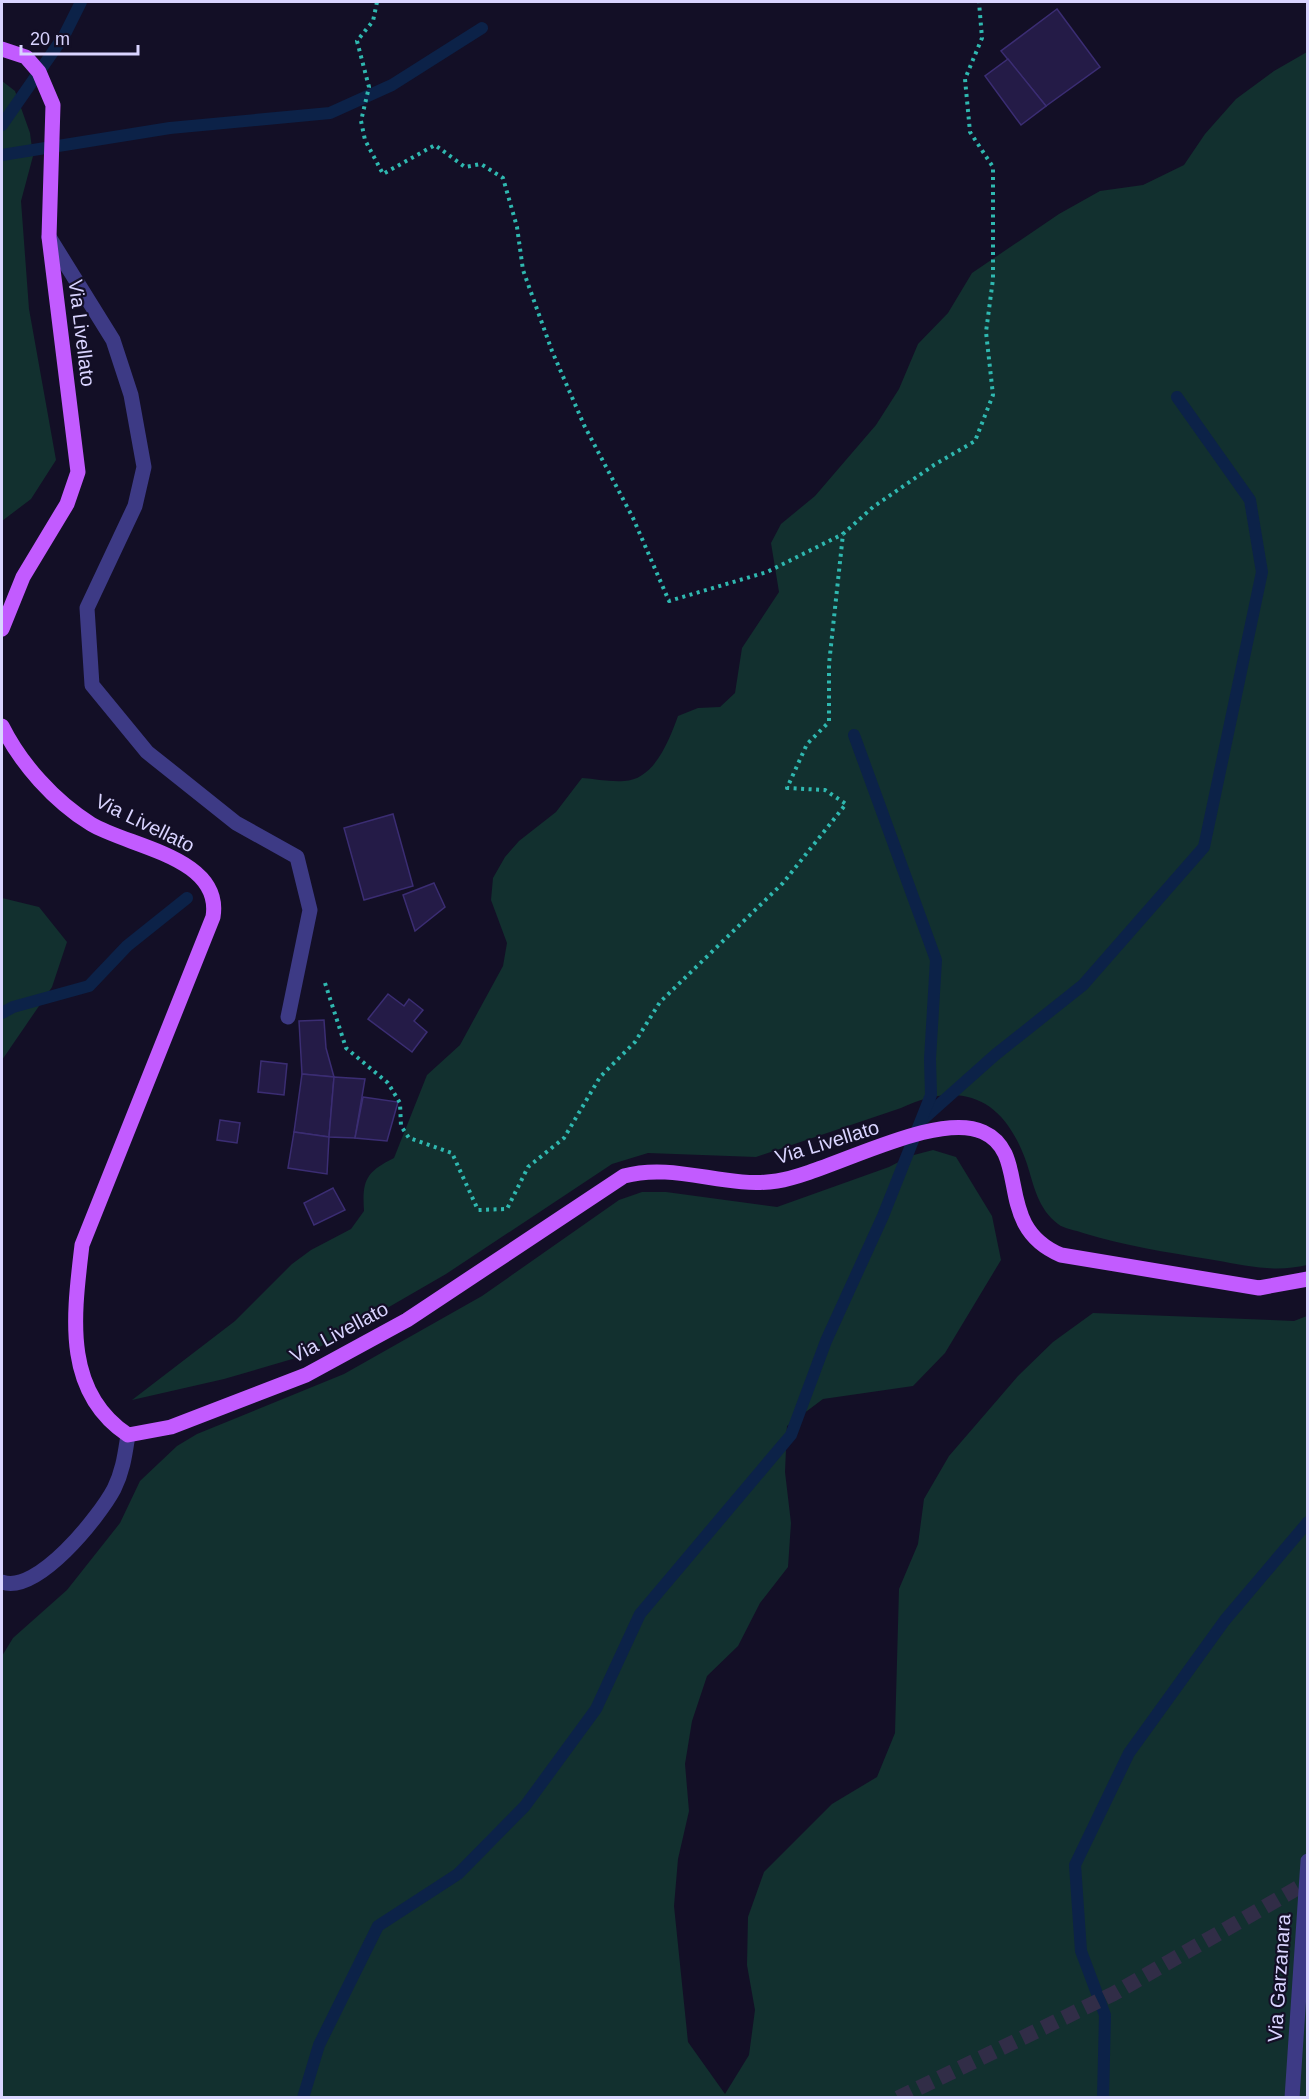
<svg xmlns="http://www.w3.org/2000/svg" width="1309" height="2099" font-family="Helvetica,sans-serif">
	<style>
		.green { fill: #12302f }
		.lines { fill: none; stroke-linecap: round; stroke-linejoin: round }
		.stream { stroke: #0c2248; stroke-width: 12 }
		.building { fill: #241b47; stroke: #3b2d73; stroke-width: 1.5 }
		.minor-tunnel { stroke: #312d47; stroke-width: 15; stroke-dasharray: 15 8; stroke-linecap: butt }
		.path { stroke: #2fb8b0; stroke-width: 4; stroke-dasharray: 3 4.5; stroke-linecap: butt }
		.minor { stroke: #3d3a85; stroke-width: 15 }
		.major { stroke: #c25bff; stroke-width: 15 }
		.labels { text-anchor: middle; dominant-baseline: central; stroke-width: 4.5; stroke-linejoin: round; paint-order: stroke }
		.street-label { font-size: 20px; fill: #d9d4ff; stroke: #130f26 }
	</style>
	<rect width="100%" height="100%" fill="#130f26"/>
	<!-- green -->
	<g class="green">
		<path d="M 1307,52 L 1307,1265 C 1294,1268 1281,1269 1267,1268 C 1247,1267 1228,1262 1208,1259 C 1166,1252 1125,1246 1083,1233 C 1076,1230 1064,1229 1058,1224 C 1038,1209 1034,1186 1027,1164 C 1005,1099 963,1079 901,1108 L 756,1157 L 648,1153 L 612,1164 L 446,1274 L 306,1355 L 224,1379 L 132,1400 L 235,1321 L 292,1264 L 311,1250 L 351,1229 L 364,1211 C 362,1180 366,1172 394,1158 L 427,1075 L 460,1045 L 503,966 L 507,943 L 491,900 L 493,878 L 505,857 L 519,841 L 556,812 L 582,778 C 595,779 610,782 624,781 C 654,780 669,741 678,716 L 698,708 L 720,707 L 735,693 L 742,648 L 779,592 L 771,543 L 781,524 L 815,496 L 876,425 L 899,389 L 918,344 L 948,313 L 972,273 L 1059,214 L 1100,191 L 1143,185 L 1184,165 L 1205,134 L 1236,99 L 1274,71 Z"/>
		<polygon points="2,81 15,91 30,133 33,156 21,201 29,309 56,460 31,499 2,521"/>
		<polygon points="2,898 39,907 67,942 52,987 2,1060"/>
		<polygon points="933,1150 956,1157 992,1216 1001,1260 945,1353 913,1386 823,1399 787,1426 785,1472 791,1523 788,1567 760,1603 738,1646 707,1676 692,1721 685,1764 689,1811 678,1859 674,1906 688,2042 725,2094 749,2055 755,2010 747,1965 748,1917 764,1872 832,1804 877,1777 895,1733 899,1589 918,1544 924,1499 949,1456 1018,1376 1053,1342 1093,1313 1294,1321 1307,1316 1307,2097 2,2097 2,1656 13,1638 67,1590 120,1523 140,1481 177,1446 197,1434 344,1374 482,1296 619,1200 642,1192 666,1192 777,1207 889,1167 910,1156"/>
	</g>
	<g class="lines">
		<!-- stream -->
		<g class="stream">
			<polyline points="2,125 64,36 81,2"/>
			<polyline points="2,155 170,128 330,113 392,85 482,28"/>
			<polyline points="2,1013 13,1007 89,986 127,946 187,898"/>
			<polyline points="922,1120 995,1055 1083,985 1204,847 1262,572 1250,500 1177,397"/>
			<polyline points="303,2098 319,2045 378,1926 458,1874 525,1806 596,1709 640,1614 791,1435 826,1341 883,1216 931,1095 930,1059 936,960 854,735"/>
			<polyline points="1103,2098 1105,2015 1081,1951 1075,1865 1129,1753 1225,1620 1308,1522"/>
		</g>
	</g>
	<!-- building -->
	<g class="building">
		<polygon points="1057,9 1100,67 1046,106 1001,51"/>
		<polygon points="1008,59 1046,106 1021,125 985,76"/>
		<polygon points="393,814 413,886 364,900 344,828"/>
		<polygon points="434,883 445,907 415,931 403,895"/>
		<polygon points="388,994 404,1006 409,999 423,1010 414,1021 427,1032 412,1052 368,1019"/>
		<polygon points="324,1020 326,1048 334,1077 302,1074 299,1021"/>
		<polygon points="261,1061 287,1064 284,1095 258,1092"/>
		<polygon points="302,1074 334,1077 329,1137 294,1132"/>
		<polygon points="334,1077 365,1079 355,1138 329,1137"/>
		<polygon points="363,1097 398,1102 387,1141 355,1138"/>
		<polygon points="220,1120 240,1123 237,1143 217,1140"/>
		<polygon points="294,1132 329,1137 327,1174 288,1168"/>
		<polygon points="333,1188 345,1210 314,1225 304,1203"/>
	</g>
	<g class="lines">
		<!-- minor-tunnel -->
		<polyline class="minor-tunnel" points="898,2098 1113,1994 1308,1882"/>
		<!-- path -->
		<g class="path">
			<polyline points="377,2 373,21 357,41 369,87 361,121 365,140 383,174 435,145 465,167 481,164 503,178 517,227 523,270 552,351 584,425 633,518 669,601 767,572 843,534"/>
			<polyline points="325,983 346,1048 388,1083 400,1103 401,1126 409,1138 452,1153 478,1210 507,1209 528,1167 564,1138 600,1077 635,1042 660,1002 783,883 846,804 825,790 787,788 807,744 829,722 829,664 843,534 873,507 934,465 975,441 993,395 986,332 993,279 993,167 970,132 965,79 982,38 979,2"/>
		</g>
		<!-- minor -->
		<g class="minor">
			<polyline points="49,237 113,340 131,395 144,467 135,506 87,608 92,685 147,752 236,823 297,857 310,910 288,1017"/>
			<path d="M 2,1582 C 37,1595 99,1517 114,1489 C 123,1471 125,1454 128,1435"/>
			<polyline points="1292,2098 1308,1861"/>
		</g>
		<!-- major -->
		<g class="major">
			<polyline points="2,49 26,57 39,72 53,105 49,237 78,472 67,504 23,577 2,629"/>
			<path d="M 2,726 C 21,764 54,801 91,824 C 129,847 223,857 213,917 L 82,1245 C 74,1314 62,1391 128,1435 L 171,1427 L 306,1375 L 407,1320 L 624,1176 C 675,1162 726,1189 777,1181 C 829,1173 936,1110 983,1132 C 1032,1154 992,1226 1061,1255 L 1259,1288 L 1308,1279"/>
		</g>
	</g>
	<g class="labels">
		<!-- street labels -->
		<g class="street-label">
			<text transform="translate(82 333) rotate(83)">Via Livellato</text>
			<text transform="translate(145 823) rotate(26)">Via Livellato</text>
			<text transform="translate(827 1142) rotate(-17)">Via Livellato</text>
			<text transform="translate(339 1332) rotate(-28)">Via Livellato</text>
			<text transform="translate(1279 1978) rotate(-86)">Via Garzanara</text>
		</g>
	</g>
	<!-- border -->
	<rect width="1309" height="2099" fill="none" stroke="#d9d4ff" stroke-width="6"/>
	<!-- scale -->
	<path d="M21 45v9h117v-9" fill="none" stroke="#d9d4ff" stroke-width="3"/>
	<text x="30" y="45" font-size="18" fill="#d9d4ff" stroke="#130f26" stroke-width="4.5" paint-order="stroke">20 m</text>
</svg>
